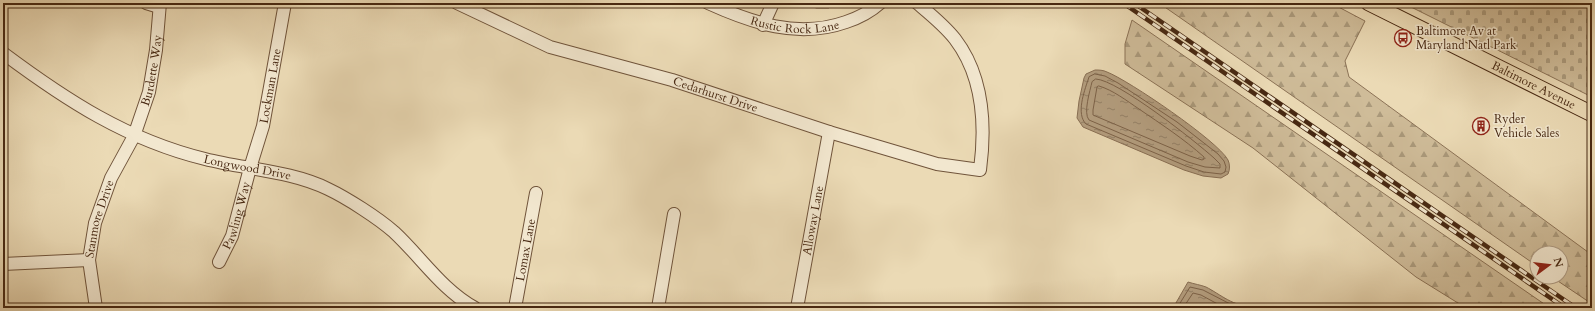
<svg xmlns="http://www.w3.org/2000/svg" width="1595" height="311" font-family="Cardo,serif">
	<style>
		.grass { fill: url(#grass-tufts); stroke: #8b7256 }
		.forest { fill: url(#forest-firs); stroke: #8b7256 }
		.cemetery { fill: url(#cemetery-stones); stroke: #8b7256 }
		.water { fill: url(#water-ripples); stroke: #886e53 }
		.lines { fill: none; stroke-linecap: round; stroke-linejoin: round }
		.shore { stroke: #7d6248; stroke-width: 1 }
		.minor-casing { stroke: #70543b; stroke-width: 14 }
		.major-casing { stroke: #472812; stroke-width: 17 }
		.minor { stroke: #f2e7cf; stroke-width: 12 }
		.major { stroke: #ebdab5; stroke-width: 15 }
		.rail-casing { stroke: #472812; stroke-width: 4.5 }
		.rail { stroke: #f2e7cf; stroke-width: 3; stroke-dasharray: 9; stroke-linecap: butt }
		.labels { text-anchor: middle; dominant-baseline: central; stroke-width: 3; stroke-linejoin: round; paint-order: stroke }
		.street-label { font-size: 12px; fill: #472812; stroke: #f2e7cf }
		.poi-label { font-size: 12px; fill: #472812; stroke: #f2e7cf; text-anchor: start }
	</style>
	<defs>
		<pattern id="grass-tufts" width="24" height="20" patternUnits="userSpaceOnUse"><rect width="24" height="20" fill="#cfbc99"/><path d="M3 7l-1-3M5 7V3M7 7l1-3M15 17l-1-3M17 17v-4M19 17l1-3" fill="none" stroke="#aa997b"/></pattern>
		<pattern id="forest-firs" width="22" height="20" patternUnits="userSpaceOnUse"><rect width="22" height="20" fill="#cfbc99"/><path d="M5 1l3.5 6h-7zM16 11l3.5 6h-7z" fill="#aa997b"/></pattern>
		<pattern id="cemetery-stones" width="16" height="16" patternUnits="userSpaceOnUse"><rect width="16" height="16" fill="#cfbc99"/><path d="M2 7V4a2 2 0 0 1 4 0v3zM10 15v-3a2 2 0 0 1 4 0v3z" fill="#aa997b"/></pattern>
		<pattern id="water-ripples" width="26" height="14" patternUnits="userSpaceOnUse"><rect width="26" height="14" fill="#b39d7e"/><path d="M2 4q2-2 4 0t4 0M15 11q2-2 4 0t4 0" fill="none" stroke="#938066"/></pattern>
	</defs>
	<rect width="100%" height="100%" fill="#ebdab5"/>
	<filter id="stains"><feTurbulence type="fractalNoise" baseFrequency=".005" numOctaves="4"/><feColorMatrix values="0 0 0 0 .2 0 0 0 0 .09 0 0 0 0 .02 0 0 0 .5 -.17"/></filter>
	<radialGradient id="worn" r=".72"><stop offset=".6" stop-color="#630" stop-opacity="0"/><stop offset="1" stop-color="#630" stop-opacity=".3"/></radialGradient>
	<!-- grass -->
	<polygon class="grass" points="808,3 829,3 829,8 816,8"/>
	<!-- forest -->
	<g class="forest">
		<polygon points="1159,3 1331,3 1365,21 1345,61 1349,77 1592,255 1592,304 1552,277 1561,277 1561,253 1537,253 1537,266"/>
		<polygon points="1132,20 1550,308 1466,308 1416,277 1253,148 1125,64 1125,44"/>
	</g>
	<!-- cemetery -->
	<polygon class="cemetery" points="1403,3 1592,3 1592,97"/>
	<!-- water -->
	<g class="water">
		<path d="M 1095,70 C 1099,70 1103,70 1107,72 C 1128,80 1218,141 1228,160 C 1230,164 1230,170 1228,174 L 1221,178 L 1203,176 L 1184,170 L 1083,127 L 1077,118 L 1079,101 L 1084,78 L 1086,74 Z"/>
		<path d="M 1188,282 C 1194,284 1201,285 1206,287 C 1220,294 1235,308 1251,305 L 1253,308 L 1173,308 Z"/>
	</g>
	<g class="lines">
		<!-- shore -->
		<g class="shore">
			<path d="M 1095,74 L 1105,76 L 1118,83 L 1177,122 L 1218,154 L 1224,161 L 1226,167 L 1225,172 L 1221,174 L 1204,172 L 1186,166 L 1086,124 C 1076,114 1084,92 1088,80 L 1089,77 Z"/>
			<path d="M 1096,79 C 1118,80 1195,141 1214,158 L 1220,164 L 1220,168 L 1205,167 L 1188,162 L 1089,120 C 1083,113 1090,91 1092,82 Z"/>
			<path d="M 1099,86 C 1113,90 1127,101 1139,109 C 1161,124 1184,139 1204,157 L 1204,159 L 1202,160 L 1190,156 L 1093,115 L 1093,110 L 1097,87 Z"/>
			<polyline points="1177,308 1190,287 1203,290 1238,308"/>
			<polyline points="1183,308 1193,293 1201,295 1225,308"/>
		</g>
		<!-- minor casing -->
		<g class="minor-casing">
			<g id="minor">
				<polyline points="146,3 159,7"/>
				<path id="s1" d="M 457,3 L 550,47 L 672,80 L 829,132 L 937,164 L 980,170 C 986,125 984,77 955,39 C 944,25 930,14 917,3"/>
				<path id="s2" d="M 708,3 C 752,23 798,39 846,22 C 858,18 870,12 880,3"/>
				<polyline points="763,25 773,3"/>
				<path id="s3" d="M 3,53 C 66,100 127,140 205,159 C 244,169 292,171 328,189 C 347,198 378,218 394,232 C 421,257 442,290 475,308"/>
				<path id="s4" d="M 219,262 L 232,236 L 250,168 L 263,126 L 285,3"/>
				<polyline points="3,264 89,260"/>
				<path id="s5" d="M 96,308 L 89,260 L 95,223 L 111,178 L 134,136 L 149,92 L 156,50 L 160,3"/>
				<path id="s6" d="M 515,308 L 536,193"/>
				<polyline points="658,308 674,214"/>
				<path id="s7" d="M 797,308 L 829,132"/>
			</g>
		</g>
		<!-- major casing -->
		<g class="major-casing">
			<g id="major">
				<path id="s8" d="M 1369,3 L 1592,114"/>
			</g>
		</g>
		<!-- minor -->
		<use href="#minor" class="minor"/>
		<!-- major -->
		<use href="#major" class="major"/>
		<!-- rail casing -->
		<g class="rail-casing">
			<g id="rail">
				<polyline points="1123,3 1565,308"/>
				<polyline points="1134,3 1576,308"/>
			</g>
		</g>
		<!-- rail -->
		<use href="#rail" class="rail"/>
	</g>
	<!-- icons -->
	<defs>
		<g id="bus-ring" transform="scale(0.9)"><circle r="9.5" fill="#f2e7cf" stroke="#8f2418" stroke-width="1.5"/><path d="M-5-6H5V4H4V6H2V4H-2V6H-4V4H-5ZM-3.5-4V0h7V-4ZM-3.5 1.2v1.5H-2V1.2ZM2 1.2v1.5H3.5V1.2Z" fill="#8f2418"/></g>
		<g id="building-ring" transform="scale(0.9)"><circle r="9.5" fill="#f2e7cf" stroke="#8f2418" stroke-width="1.5"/><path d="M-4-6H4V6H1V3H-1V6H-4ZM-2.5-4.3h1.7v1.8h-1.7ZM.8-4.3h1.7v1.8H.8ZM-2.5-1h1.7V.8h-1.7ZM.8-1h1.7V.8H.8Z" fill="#8f2418"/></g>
	</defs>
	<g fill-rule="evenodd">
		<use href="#bus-ring" x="1403" y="38"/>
		<use href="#building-ring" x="1481" y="126"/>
	</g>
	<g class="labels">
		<!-- street labels -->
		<g class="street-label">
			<text stroke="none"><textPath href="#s2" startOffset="91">Rustic Rock Lane</textPath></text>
			<text stroke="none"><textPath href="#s5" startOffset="250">Burdette Way</textPath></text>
			<text stroke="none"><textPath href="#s8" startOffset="184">Baltimore Avenue</textPath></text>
			<text stroke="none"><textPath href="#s4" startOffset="184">Lockman Lane</textPath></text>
			<text stroke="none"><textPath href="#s1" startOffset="275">Cedarhurst Drive</textPath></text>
			<text stroke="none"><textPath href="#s3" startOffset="273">Longwood Drive</textPath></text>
			<text stroke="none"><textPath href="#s4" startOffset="50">Pawling Way</textPath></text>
			<text stroke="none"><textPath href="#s5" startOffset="91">Stanmore Drive</textPath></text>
			<text stroke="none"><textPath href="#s7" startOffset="89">Alloway Lane</textPath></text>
			<text stroke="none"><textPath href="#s6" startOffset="59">Lomax Lane</textPath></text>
		</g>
		<!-- poi labels -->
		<g class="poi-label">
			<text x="1416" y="31">Baltimore Av at<tspan x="1416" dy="14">Maryland Natl Park</tspan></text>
			<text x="1494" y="119">Ryder<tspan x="1494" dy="14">Vehicle Sales</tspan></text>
		</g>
	</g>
	<!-- margin -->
	<rect width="1595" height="311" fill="none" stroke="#ebdab5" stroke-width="16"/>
	<rect x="4" y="4" width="1587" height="303" fill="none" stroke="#472812" stroke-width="2"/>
	<rect x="8" y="8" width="1579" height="295" fill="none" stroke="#472812"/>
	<!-- north arrow -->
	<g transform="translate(1549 265) rotate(75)"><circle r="19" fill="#f2e7cf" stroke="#ae9b83"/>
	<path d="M0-3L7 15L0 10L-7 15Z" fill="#8f2418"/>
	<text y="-6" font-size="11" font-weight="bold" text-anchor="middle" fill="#472812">N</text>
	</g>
	<rect width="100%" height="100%" filter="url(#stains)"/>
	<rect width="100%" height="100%" fill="url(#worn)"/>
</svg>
